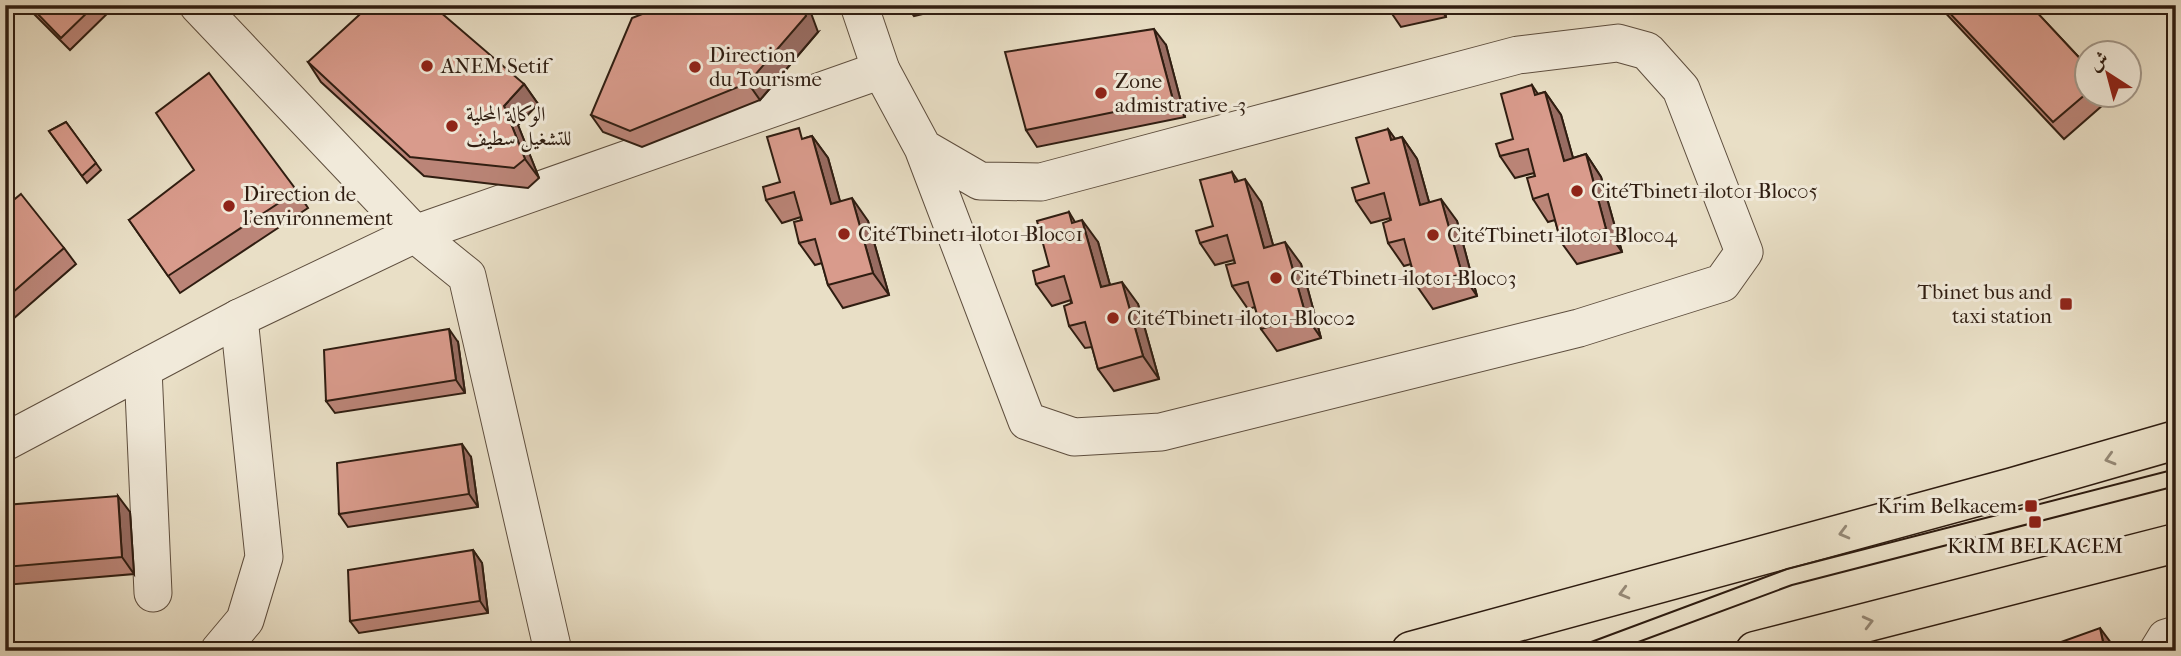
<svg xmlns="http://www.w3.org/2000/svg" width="2181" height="656" font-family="'IM FELL French Canon',Amiri,serif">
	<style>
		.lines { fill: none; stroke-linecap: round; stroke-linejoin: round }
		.minor-casing { stroke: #5e4e3e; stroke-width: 39 }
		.primary-casing { stroke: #2f1d11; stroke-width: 41 }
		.minor { stroke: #f1eada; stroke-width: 37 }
		.primary { stroke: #e9dfc6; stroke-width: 38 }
		.tram { stroke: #2f1d11; stroke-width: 2 }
		.wall { fill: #bb8578; stroke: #2f1d11; stroke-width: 2 }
		.shaded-wall { fill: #986c62; stroke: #2f1d11; stroke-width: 2 }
		.building { fill: #d99b8c; stroke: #2f1d11; stroke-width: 2 }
		.oneway { stroke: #958875 }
		.poi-dot { fill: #8f2418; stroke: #f1eada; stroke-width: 2.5 }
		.labels { text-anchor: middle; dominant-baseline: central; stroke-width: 6; stroke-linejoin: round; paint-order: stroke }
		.poi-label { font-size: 21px; fill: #2f1d11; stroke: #f1eada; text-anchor: start }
	</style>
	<rect width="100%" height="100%" fill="#e9dfc6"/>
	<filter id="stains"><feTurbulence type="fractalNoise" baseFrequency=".00286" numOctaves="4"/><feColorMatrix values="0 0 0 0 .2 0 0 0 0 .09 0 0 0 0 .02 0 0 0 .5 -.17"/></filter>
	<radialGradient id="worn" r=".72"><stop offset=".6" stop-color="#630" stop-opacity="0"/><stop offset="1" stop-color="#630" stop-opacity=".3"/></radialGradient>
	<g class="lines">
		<!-- minor casing -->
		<g class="minor-casing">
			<g id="minor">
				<polyline points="198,5 415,234 881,70"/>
				<polyline points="859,5 881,70 923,148 980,181 1041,182 1518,55 1618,43 1647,51 1681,89 1744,252 1722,283 1579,328 1161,432 1074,437 1027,421 923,148"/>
				<polyline points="143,369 153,593"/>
				<polyline points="5,442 239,318 415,234 467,276 553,651"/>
				<polyline points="219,651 245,620 264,557 239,318"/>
				<polyline points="2158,651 2166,638 2176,635"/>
			</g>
		</g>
		<!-- primary casing -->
		<g class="primary-casing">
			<g id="primary">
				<polyline points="1411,651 2013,487 2176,440"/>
				<polyline points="1755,651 2176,543"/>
			</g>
		</g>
		<!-- minor -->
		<use href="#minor" class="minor"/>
		<!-- primary -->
		<use href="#primary" class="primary"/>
		<!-- tram -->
		<g class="tram">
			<polyline points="1567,651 1787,569 2176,469"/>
			<polyline points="1614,651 1792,585 2176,486"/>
		</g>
	</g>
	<!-- wall -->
	<g class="wall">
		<polygon points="25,5 116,5 70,50"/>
		<polygon points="906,5 960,5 914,16"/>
		<polygon points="1386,5 1443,5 1446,17 1401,27"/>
		<polygon points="1938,5 2030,5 2087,66 2087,94 2110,94 2112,97 2064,139"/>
		<polygon points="818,32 760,100 642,147 603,132 591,115"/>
		<polygon points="1166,45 1185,117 1037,147 1026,130"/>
		<polygon points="308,62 524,84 538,104 518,125 539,178 528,188 424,176 321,82"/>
		<polygon points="1532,85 1538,94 1545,92 1561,115 1573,158 1586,154 1601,177 1622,252 1577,264 1561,242 1555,220 1548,222 1533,199 1535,176 1534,173 1515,178 1500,156 1513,139"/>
		<polygon points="66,122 101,170 87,183 49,131"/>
		<polygon points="1388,129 1395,139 1402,137 1417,159 1429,202 1457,221 1477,296 1433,309 1417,286 1411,264 1404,266 1388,243 1390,218 1371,223 1356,201 1369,183"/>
		<polygon points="812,136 828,158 840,202 868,221 889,295 843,308 828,285 822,263 815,265 799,243 801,217 782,223 766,200 780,182 805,138"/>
		<polygon points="1232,172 1238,181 1261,202 1273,245 1301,264 1321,338 1277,351 1261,329 1255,307 1248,309 1232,286 1235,263 1234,260 1215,265 1200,243 1213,226"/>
		<polygon points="297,191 308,208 180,293 129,220"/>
		<polygon points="5,207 64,248 76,264 5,326"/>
		<polygon points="1069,212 1075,222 1098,242 1110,285 1138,304 1159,379 1114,391 1098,369 1092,347 1085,348 1069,326 1071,300 1052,306 1036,284 1049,266"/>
		<polygon points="458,342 465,393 335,413 326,401"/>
		<polygon points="471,457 478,507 348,527 339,514"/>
		<polygon points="5,505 130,512 134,574 5,585"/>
		<polygon points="473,550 482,563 488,613 359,633 350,621"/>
	</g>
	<!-- shaded-wall -->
	<g class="shaded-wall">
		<polygon points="802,5 808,5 818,32 760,100 748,83"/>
		<polygon points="1438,5 1443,5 1446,17"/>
		<polygon points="1154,29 1166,45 1185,117 1173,100"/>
		<polygon points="524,84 538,104 518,125 539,178 525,159 504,106"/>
		<polygon points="1545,92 1561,115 1580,183 1564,161"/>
		<polygon points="1388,129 1404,151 1391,140"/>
		<polygon points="812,136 828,158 847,226 831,204"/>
		<polygon points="1402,137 1417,159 1436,227 1420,205"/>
		<polygon points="1586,154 1601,177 1622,252 1606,229"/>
		<polygon points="1245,179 1261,202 1280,270 1264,248"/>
		<polygon points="852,198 868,221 889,295 873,273"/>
		<polygon points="1441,199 1457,221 1477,296 1462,274"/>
		<polygon points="1082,220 1098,242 1117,310 1101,287"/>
		<polygon points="1285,242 1301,264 1321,338 1306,316"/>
		<polygon points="1122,282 1138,304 1159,379 1143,356"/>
		<polygon points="449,329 458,342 465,393 456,380"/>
		<polygon points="462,444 471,457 478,507 469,494"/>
		<polygon points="118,496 130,512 134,574 122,557"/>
		<polygon points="473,550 482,563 488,613 480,601"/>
		<polygon points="2100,628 2114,647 2115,651 2105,651"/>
	</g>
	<!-- building -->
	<g class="building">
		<polygon points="29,5 95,5 61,38"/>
		<polygon points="370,5 432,5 524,84 504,106 525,159 514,168 410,157 308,62"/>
		<polygon points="665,5 721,5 722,7 726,5 802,5 806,16 748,83 630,131 591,115 632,18"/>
		<polygon points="1942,5 2030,5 2087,66 2087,93 2053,122"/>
		<polygon points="1154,29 1173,100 1026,130 1005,52"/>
		<polygon points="209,73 297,191 168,276 129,220 194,170 156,113"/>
		<polygon points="1532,85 1535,95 1545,92 1564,161 1586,154 1606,229 1561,242 1548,194 1533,199 1527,178 1535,176 1528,149 1500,156 1496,144 1513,139 1501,94"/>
		<polygon points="66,122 96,163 82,176 49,131"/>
		<polygon points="799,128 802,139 812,136 831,204 852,198 873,273 828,285 815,239 799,243 794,222 802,220 794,192 766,200 763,187 780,182 767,137"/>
		<polygon points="1388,129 1391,140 1402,137 1420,205 1441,199 1462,274 1417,286 1404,239 1388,243 1383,223 1391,220 1384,193 1356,201 1352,188 1369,183 1356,138"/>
		<polygon points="1232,172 1235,182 1245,179 1264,248 1285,242 1306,316 1261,329 1248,282 1232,286 1226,265 1235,263 1227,235 1200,243 1196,231 1213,226 1200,180"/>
		<polygon points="21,194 64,248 5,299 5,207"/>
		<polygon points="1069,212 1072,223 1082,220 1101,287 1122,282 1143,356 1098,369 1085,322 1069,326 1064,306 1072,303 1064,276 1036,284 1033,271 1049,266 1037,221"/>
		<polygon points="449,329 456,380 326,401 324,350"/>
		<polygon points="462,444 469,494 339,514 337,463"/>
		<polygon points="118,496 122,557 5,567 5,505"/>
		<polygon points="473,550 480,601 350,621 348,570"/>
		<polygon points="2100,628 2105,651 2036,651"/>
		<polygon points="515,645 516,651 491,651"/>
	</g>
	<!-- one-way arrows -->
	<defs><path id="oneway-chevron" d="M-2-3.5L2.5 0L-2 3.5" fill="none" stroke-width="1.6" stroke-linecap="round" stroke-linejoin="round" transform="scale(1.75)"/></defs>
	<g class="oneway">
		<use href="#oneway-chevron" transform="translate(2110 459) rotate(164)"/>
		<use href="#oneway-chevron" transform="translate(1844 533) rotate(165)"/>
		<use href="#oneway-chevron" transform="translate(1624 593) rotate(165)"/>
		<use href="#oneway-chevron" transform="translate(1868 622) rotate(-14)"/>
	</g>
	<!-- markers -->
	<g class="poi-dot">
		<circle cx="427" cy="66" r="7"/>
		<circle cx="695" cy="67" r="7"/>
		<circle cx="1101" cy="93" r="7"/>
		<circle cx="452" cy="126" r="7"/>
		<circle cx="1577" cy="191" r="7"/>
		<circle cx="229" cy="206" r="7"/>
		<circle cx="844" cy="234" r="7"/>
		<circle cx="1433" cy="235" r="7"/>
		<circle cx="1276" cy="278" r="7"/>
		<rect x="2059" y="297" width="14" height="14" rx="3.5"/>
		<circle cx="1113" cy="318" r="7"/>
		<rect x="2024" y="499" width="14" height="14" rx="3.5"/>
		<rect x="2028" y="515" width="14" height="14" rx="3.5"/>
	</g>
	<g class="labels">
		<!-- poi labels -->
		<g class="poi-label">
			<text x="709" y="55">Direction<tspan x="709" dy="24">du Tourisme</tspan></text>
			<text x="441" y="66">ANEM Setif</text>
			<text x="1115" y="81">Zone<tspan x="1115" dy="24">admistrative -3</tspan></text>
			<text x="466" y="114">الوكالة المحلية<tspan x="466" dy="24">للتشغيل سطيف</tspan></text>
			<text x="1591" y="191">CitéTbinet1-ilot01-Bloc05</text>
			<text x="243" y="194">Direction de<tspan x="243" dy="24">l'environnement</tspan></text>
			<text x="858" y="234">CitéTbinet1-ilot01-Bloc01</text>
			<text x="1447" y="235">CitéTbinet1-ilot01-Bloc04</text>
			<text x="1290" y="278">CitéTbinet1-ilot01-Bloc03</text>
			<text x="2052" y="292" text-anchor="end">Tbinet bus and<tspan x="2052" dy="24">taxi station</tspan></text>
			<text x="1127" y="318">CitéTbinet1-ilot01-Bloc02</text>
			<text x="2017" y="506" text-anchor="end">Krim Belkacem</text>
			<text x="2035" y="546" text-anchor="middle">KRIM BELKACEM</text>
		</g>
	</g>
	<!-- margin -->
	<rect width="2181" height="656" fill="none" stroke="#e9dfc6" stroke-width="28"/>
	<rect x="7" y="7" width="2167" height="642" fill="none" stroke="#2f1d11" stroke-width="3.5"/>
	<rect x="14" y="14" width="2153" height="628" fill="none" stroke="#2f1d11" stroke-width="2"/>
	<!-- north arrow -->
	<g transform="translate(2108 74) rotate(324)"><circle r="33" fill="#f1eada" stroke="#a3988a" stroke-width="2"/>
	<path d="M0-5L12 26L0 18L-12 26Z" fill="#8f2418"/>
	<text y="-10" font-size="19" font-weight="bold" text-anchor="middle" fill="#2f1d11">ش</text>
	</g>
	<rect width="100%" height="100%" filter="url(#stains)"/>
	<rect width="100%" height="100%" fill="url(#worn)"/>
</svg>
